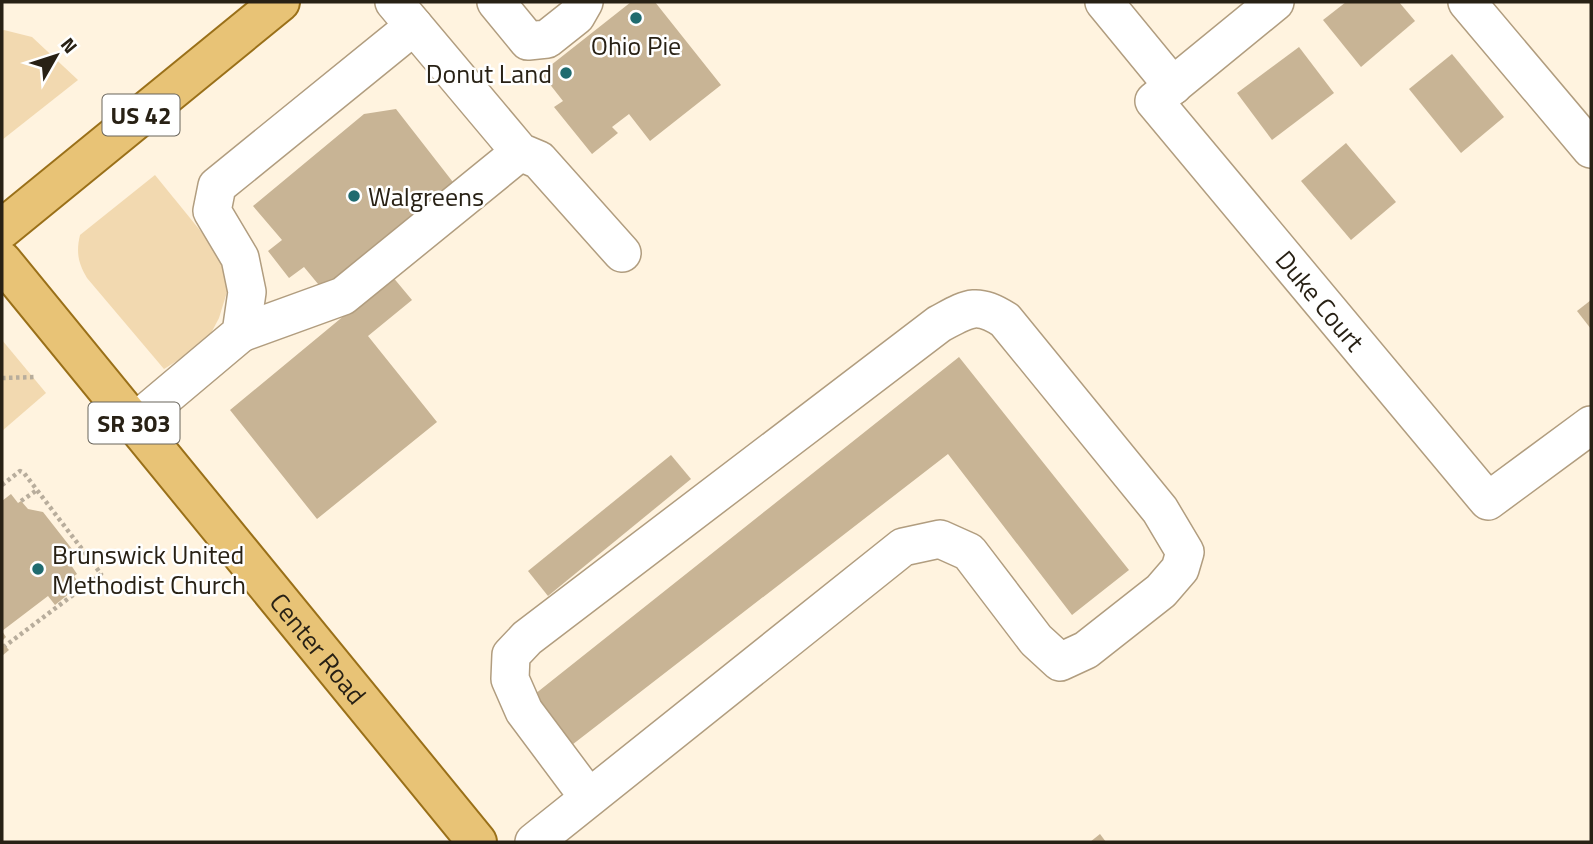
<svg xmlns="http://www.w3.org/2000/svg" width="1593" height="844" font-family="'Titillium Web',sans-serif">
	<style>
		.green { fill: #f2d9b0 }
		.building { fill: #c8b495 }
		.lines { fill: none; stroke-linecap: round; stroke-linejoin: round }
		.minor-casing { stroke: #b19d7f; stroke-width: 40 }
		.major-casing { stroke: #9a7019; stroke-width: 42 }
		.path { stroke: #b8ad9c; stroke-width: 4.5; stroke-dasharray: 3.5 3.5; stroke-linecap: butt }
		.minor { stroke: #fff; stroke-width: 37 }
		.major { stroke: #e8c376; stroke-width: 38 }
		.poi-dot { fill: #1f6b6f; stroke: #fff; stroke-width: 2.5 }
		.labels { text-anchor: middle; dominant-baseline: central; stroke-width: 5; stroke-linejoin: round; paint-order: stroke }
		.shield { fill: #fff; stroke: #68645b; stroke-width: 2 }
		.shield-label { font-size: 24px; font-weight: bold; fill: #282115 }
		.poi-label { font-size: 26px; fill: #282115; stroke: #fff; text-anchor: start }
		.street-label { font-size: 26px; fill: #282115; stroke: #fff }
	</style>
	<rect width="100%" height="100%" fill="#fff3df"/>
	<!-- green -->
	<g class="green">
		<polygon points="4,30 32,37 78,80 2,140 2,31"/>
		<path d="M 155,175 L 225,261 L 227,292 L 219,318 L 209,337 L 188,354 L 164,369 L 87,278 C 78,263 76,252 80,235 Z"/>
		<polygon points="2,340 46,393 2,431"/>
	</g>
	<!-- building -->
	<g class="building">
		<polygon points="631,2 655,2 721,85 650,141 629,114 612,127 618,133 592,154 554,107 563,101 541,73"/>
		<polygon points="1346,2 1399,2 1415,21 1361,67 1323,20"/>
		<polygon points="1299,47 1334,93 1272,140 1237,93"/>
		<polygon points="1452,54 1504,117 1461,153 1409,89"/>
		<polygon points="396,109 456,186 323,290 304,267 289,278 268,251 282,240 253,206 364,114"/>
		<polygon points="1346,143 1396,202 1351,240 1301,181"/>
		<polygon points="392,276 412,300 368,336 437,422 317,519 230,410"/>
		<polygon points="1591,300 1591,329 1577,311"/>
		<polygon points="959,357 1129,570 1072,615 948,454 568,748 530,698"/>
		<polygon points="671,455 691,479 548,596 528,571"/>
		<polygon points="11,494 18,503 21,501 28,509 43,512 72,549 71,565 77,574 74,576 80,585 55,605 48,596 2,631 6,637 2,641 2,501"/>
		<polygon points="2,642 9,650 2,656"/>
		<polygon points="1100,834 1106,842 1090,842"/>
	</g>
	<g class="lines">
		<!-- minor casing -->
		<g class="minor-casing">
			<g id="minor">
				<polyline points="394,2 520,152 539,160 622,253"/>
				<polyline points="496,2 528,41 547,39 576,16 584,2"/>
				<polyline points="1104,2 1173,86"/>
				<path id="s1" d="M 1275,2 L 1154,101 L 1488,501 L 1591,425"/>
				<polyline points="1467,2 1591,149"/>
				<polyline points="241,333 343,296 520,152"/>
				<polyline points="134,423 241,333 247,292 240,258 212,211 217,186 414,26"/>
				<path d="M 534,842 L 903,547 L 940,539 L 969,552 L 1036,640 L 1060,662 L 1086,650 L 1161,591 L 1180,569 L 1185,552 L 1160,510 L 1005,320 C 976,301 967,309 939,324 L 527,638 L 511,655 L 510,679 L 524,711 L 589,798"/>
			</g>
		</g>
		<!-- major casing -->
		<g class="major-casing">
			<g id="major">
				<polyline points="2,229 280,2"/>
				<path id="s2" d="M 2,261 L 477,842"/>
			</g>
		</g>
		<!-- path -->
		<g class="path">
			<polyline points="2,378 36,377"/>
			<polyline points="2,485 20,471 24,473 101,574 5,646"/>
			<polyline points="21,501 37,490"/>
		</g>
		<!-- minor -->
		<use href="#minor" class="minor"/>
		<!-- major -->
		<use href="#major" class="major"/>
	</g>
	<!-- markers -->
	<g class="poi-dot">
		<circle cx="636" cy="18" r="7"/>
		<circle cx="566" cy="73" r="7"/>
		<circle cx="354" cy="196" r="7"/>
		<circle cx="38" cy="569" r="7"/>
	</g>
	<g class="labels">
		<!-- shield labels -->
		<g class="shield">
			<rect x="102.5" y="94.5" width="77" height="41" rx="5"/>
			<rect x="88.5" y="402.5" width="91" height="41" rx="5"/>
		</g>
		<g class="shield-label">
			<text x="141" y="115">US 42</text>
			<text x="134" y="423">SR 303</text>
		</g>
		<!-- poi labels -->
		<g class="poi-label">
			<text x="636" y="45" text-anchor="middle">Ohio Pie</text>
			<text x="552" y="73" text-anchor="end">Donut Land</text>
			<text x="368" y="196">Walgreens</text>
			<text x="52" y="554">Brunswick United<tspan x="52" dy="30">Methodist Church</tspan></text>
		</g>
		<!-- street labels -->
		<g class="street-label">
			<text stroke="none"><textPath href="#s1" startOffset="416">Duke Court</textPath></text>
			<text stroke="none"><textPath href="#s2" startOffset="500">Center Road</textPath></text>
		</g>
	</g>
	<!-- border -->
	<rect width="1593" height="844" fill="none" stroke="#282115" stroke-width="7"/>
	<!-- north arrow -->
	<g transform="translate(56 56) rotate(51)" stroke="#ffffff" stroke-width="5" paint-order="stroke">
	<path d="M0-5L12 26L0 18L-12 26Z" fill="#282115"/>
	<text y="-10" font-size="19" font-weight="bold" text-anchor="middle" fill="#282115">N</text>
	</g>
</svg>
